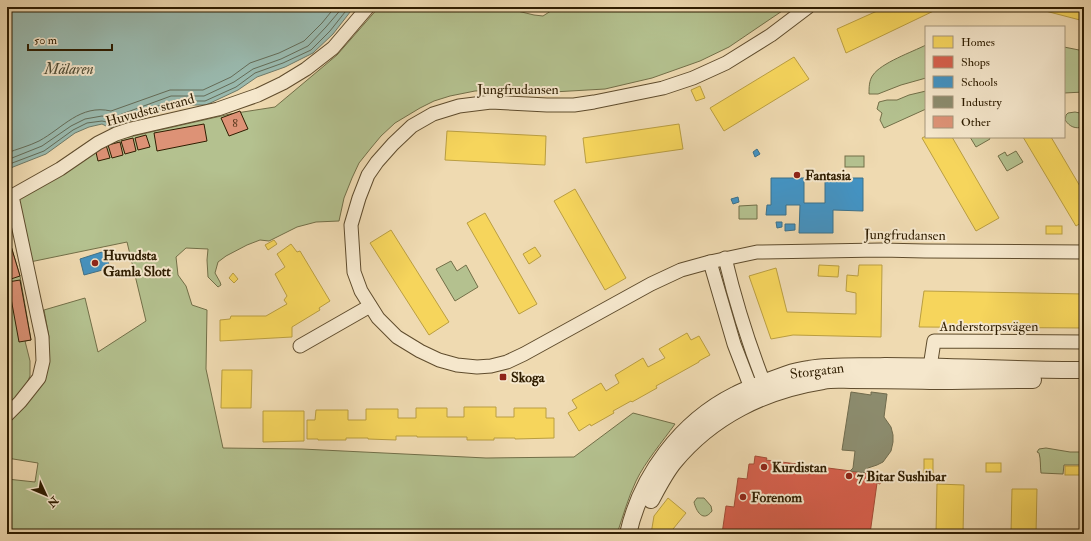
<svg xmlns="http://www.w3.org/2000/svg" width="1091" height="541" font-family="'IM FELL Double Pica',serif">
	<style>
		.green { fill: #b4c18f; stroke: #726f48 }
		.water { fill: #9abaaf; stroke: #6f7b69 }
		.homes { fill: #f6d55c; stroke: #ba9e41 }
		.shops { fill: #d6604d; stroke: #a44c36 }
		.schools { fill: #4393c3; stroke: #3d7089 }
		.industry { fill: #8c8c6e; stroke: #706b4d }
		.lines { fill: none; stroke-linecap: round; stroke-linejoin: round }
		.shore { stroke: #646c58; stroke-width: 1 }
		.building { fill: #dd9276; stroke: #2f1d01 }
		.minor-casing { stroke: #5f4c2d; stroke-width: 15 }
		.tertiary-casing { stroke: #5f4c2d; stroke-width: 18 }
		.minor { stroke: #f5e7cc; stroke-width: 13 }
		.tertiary { stroke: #f5e7cc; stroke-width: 16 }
		.poi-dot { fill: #8f2418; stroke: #f5e7cc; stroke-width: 1.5 }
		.labels { text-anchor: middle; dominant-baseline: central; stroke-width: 4; stroke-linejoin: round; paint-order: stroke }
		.number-label { font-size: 12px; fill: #5a3a1e }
		.street-label { font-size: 14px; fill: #2f1d01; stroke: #f5e7cc }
		.poi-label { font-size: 14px; font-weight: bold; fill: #2f1d01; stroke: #f5e7cc; text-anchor: start }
		.water-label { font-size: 15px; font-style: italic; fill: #4f4c35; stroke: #f5e7cc }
	</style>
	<rect width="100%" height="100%" fill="#efdab1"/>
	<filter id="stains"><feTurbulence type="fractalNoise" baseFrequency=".005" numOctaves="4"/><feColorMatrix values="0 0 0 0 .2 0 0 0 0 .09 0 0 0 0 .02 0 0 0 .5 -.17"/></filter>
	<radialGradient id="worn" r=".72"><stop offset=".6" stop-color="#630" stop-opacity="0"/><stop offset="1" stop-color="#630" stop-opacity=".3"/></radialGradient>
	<!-- green -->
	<g class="green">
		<path d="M 379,7 L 473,7 L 474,8 L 505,8 L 534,15 L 543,16 L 557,7 L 788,7 L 729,47 L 700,61 L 652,78 L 605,89 L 553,92 L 500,90 L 475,91 L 450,96 L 434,101 L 420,108 L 395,123 L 381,136 L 371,148 L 359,163 L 352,178 L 344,198 L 339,221 L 316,222 L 297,227 L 269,241 L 260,240 L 247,245 L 226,256 L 218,262 L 215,273 L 220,282 L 221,285 L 218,287 L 208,277 L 207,260 L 208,249 L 186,248 L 176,257 L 178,275 L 186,286 L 192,305 L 207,310 L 206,369 L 223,448 L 302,449 L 486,458 L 574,457 L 633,413 L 675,424 C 663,441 645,462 636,481 C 628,498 623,516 617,534 L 7,534 L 7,479 L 35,482 L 38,463 L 7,458 L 7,407 L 44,375 L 49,337 L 44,310 L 85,298 L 98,352 L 146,321 L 127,242 L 30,262 L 17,196 L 116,140 L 230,114 L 275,107 L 337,55 Z"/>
		<path d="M 926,45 L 926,78 L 901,85 L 878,94 L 869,94 C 869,88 869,80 873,75 C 881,63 912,52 926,45 Z"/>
		<polygon points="1064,47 1084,51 1084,92 1064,93"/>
		<polygon points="926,91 926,109 884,128 880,120 882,113 877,109 879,102 887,100 897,100 909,95"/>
		<path d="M 1075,112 L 1080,113 L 1084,117 L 1083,127 C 1075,129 1070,127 1065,120 L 1066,115 L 1068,113 Z"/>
		<polygon points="970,137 989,137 990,139 976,147"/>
		<polygon points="1016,151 1023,162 1007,171 998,156 1005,152 1007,156"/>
		<rect x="845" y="156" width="19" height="11"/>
		<polygon points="757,205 757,219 739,219 739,206"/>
		<polygon points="7,211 12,229 11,246 20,276 31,340 25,341 30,361 30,376 21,397 7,406"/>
		<polygon points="451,261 457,271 466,265 478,287 455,301 436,269"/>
		<path d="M 1046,448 L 1070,452 L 1084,452 L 1084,465 L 1064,465 L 1063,474 L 1041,473 C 1040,466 1041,460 1039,453 L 1037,452 L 1039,449 Z"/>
		<path d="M 697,498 L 704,498 L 711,506 L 712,511 C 703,523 696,511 694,502 Z"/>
	</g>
	<!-- water -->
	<polygon class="water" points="7,7 354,7 333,34 313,53 285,67 257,77 238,90 206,105 173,105 110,128 102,124 89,127 75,133 46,154 13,167 7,170"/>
	<!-- homes -->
	<g class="homes">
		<polygon points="886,7 942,7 846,53 837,29"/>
		<polygon points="1030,7 1083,7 1080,20"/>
		<polygon points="794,57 809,79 724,131 710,108"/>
		<polygon points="700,86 705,98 696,101 691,90"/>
		<polygon points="679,124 683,149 586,163 583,138"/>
		<polygon points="447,131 546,136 545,165 445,160"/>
		<polygon points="926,136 926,137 952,137 999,218 976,231 922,138"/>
		<polygon points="1023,137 1051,137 1084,193 1084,221 1076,226"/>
		<polygon points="575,189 626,278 605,290 554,201"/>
		<polygon points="485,213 537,304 519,314 467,223"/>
		<rect x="1046" y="226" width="16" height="8"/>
		<polygon points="391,230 449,322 429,335 370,243"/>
		<polygon points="274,240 277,244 268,250 265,245"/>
		<polygon points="291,244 297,252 300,251 330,301 319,308 320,310 292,327 292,337 220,341 220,320 230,319 231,316 266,316 287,304 284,300 287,296 275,274 285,267 277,254"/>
		<polygon points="535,247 541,256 529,264 523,254"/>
		<polygon points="819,265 839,266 838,277 818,276"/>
		<polygon points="859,265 882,265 881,337 793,335 771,339 749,276 776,268 787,312 856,314 856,293 846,291 847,275 858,276"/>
		<polygon points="233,273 238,279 234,283 229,278"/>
		<polygon points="924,291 1084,294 1084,328 919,327"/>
		<polygon points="687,333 691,340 699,336 710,355 699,361 699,362 656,386 657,388 632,402 631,401 613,411 614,413 591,426 590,424 579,431 568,413 577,408 572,400 601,383 606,391 619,383 615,375 643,358 648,367 665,358 659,349"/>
		<polygon points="222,370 252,370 251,408 221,408"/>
		<polygon points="464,407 496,407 496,417 514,417 514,408 546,408 546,418 554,418 554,438 515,439 515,438 494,438 494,440 467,440 467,437 417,437 417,436 396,436 396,440 368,439 368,438 346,438 346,440 318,440 318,439 307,439 307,420 315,420 316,410 348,410 348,420 366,420 366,409 398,409 398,418 416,418 416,408 447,408 447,417 464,417"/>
		<polygon points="263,411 304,411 304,441 263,442"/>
		<rect x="924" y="459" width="9" height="14"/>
		<rect x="986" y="463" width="15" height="9"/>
		<rect x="1065" y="466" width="17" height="9"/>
		<polygon points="937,484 964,485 963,534 936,534"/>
		<polygon points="1012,489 1037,489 1036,534 1011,534"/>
		<polygon points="1083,491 1084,491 1084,534 1081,534"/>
		<polygon points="668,498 686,513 669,534 651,534 654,516"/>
	</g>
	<!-- shops -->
	<polygon class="shops" points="755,456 767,458 766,460 882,475 880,484 877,483 870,534 722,534 726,506 734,507 738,478 747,479 749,464 754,464"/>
	<!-- schools -->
	<g class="schools">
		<polygon points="757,149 760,154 755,157 753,152"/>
		<polygon points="771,178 804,178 804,203 825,203 825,178 863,178 863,211 833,210 833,233 799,233 800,205 786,205 786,215 766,215 767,205 771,205"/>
		<polygon points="738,197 739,202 733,204 731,199"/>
		<polygon points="776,222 782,222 782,227 777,228"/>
		<polygon points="785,224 795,224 795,230 785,231"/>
		<polygon points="105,251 110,268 84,275 80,259"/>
	</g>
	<!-- industry -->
	<polygon class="industry" points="851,392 871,395 871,392 887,394 884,417 891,427 893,435 893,442 891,451 883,462 877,465 868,468 865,473 850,471 853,468 855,451 842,450"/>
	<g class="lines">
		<!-- shore -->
		<g class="shore">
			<path d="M 7,153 C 17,149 29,146 39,141 C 63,128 80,104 111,111 L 170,90 L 203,90 L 231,77 L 250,63 L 279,53 L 304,41 L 322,23 L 335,7"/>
			<polyline points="7,160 42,146 71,126 85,119 102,116 111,118 171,96 204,96 234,82 253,69 281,59 308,46 326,27 343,7"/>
			<polyline points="7,165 44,151 73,130 87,123 102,121 111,123 172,101 205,101 236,87 255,73 283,63 311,50 330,31 349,7"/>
		</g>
	</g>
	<!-- building -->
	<g class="building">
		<polygon points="240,111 248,129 229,136 221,118"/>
		<polygon points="204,124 207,141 157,151 154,133"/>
		<polygon points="146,135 150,147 138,150 135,138"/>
		<polygon points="133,138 136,151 125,154 121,141"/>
		<polygon points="120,142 123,155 112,158 108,145"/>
		<polygon points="106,145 110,158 98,161 95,148"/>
		<polygon points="7,211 12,229 7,231"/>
		<polygon points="7,246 11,246 20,276 8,280 7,275"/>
		<polygon points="20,280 31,340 19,342 8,282"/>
	</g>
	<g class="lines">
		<!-- minor casing -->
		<g class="minor-casing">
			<g id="minor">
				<polyline points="808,7 771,35 726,63 693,78 663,88 594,102 574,105 547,105 491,102 459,106 433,114 412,126 393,144 377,162 368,175 359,198 351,225 354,272 361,291 378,318 397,337 420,351 439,360 457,365 477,367 491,366 507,362 524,354 651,284 681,270 710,262 757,252 881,250 925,251 1084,252"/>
				<path d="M 725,258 C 735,300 748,342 764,383"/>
				<polyline points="710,262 734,344 751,388"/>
				<polyline points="300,346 370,306"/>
				<polyline points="930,375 930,367 934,341 1084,342"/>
				<polyline points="7,415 20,402 39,378 43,361 42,337 12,196 60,169 98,143 116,134 131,129 218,109 258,95 283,83 306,69 333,48 368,7"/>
			</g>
		</g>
		<!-- tertiary casing -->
		<g class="tertiary-casing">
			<g id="tertiary">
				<path d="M 651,500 C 658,487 665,473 674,462 C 712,416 765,390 823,381 C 832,379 842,380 851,380 C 877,380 903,380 930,381 C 964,381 999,380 1033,380"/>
				<path d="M 628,534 C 641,476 681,422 735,395 C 744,390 754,387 763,383 C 778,377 793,371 809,369 C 833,365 860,367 885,366 C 951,366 1018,370 1084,370"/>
			</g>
		</g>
		<!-- minor -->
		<use href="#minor" class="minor"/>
		<!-- tertiary -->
		<use href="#tertiary" class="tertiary"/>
	</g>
	<!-- markers -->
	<g class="poi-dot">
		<circle cx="797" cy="175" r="4"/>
		<circle cx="95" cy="263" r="4"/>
		<rect x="499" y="373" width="8" height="8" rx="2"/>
		<circle cx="764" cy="467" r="4"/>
		<circle cx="849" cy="476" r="4"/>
		<circle cx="743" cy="497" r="4"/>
	</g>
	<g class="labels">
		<!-- number labels -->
		<g class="number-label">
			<text x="235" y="123">8</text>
		</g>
		<!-- street labels -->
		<g class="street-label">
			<text x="518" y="89">Jungfrudansen</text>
			<text transform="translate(150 110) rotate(-15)">Huvudsta strand</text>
			<text transform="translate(905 235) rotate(1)">Jungfrudansen</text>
			<text x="989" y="326">Anderstorpsvägen</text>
			<text transform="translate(817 371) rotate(-7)">Storgatan</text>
		</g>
		<!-- poi labels -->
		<g class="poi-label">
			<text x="805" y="175">Fantasia</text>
			<text x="103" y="255">Huvudsta<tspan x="103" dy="16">Gamla Slott</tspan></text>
			<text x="511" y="377">Skoga</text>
			<text x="772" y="467">Kurdistan</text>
			<text x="857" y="476">7 Bitar Sushibar</text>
			<text x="751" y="497">Forenom</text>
		</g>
		<!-- water labels -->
		<g class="water-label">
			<text x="69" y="69">Mälaren</text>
		</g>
	</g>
	<!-- margin -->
	<rect width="1091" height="541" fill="none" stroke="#efdab1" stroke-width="24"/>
	<rect x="8" y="8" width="1075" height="525" fill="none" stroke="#2f1d01" stroke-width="2"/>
	<rect x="12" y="12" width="1067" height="517" fill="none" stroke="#2f1d01"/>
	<!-- legend -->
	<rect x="925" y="26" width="140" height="112" fill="#f5e7cc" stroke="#a6967b"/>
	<rect x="933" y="36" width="20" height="12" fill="#f6d55c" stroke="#a6967b"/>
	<text x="961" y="46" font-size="12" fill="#2f1d01">Homes</text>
	<rect x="933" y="56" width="20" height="12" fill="#d6604d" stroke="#a6967b"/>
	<text x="961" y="66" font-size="12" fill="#2f1d01">Shops</text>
	<rect x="933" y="76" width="20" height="12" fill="#4393c3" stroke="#a6967b"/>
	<text x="961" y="86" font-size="12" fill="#2f1d01">Schools</text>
	<rect x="933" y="96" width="20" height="12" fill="#8c8c6e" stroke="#a6967b"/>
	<text x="961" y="106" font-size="12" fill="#2f1d01">Industry</text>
	<rect x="933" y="116" width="20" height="12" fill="#dd9276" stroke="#a6967b"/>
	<text x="961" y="126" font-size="12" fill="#2f1d01">Other</text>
	<!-- north arrow -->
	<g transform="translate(46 495) rotate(134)" stroke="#f5e7cc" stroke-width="3" paint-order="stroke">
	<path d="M0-3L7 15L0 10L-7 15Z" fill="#2f1d01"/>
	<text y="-6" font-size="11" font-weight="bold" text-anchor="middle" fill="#2f1d01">N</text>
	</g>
	<!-- scale -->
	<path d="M28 44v6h84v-6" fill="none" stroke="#2f1d01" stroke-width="2"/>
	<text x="34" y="44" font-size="12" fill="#2f1d01" stroke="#f5e7cc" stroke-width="3" paint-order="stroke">50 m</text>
	<rect width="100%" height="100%" filter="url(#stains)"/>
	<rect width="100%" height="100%" fill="url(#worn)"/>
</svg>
